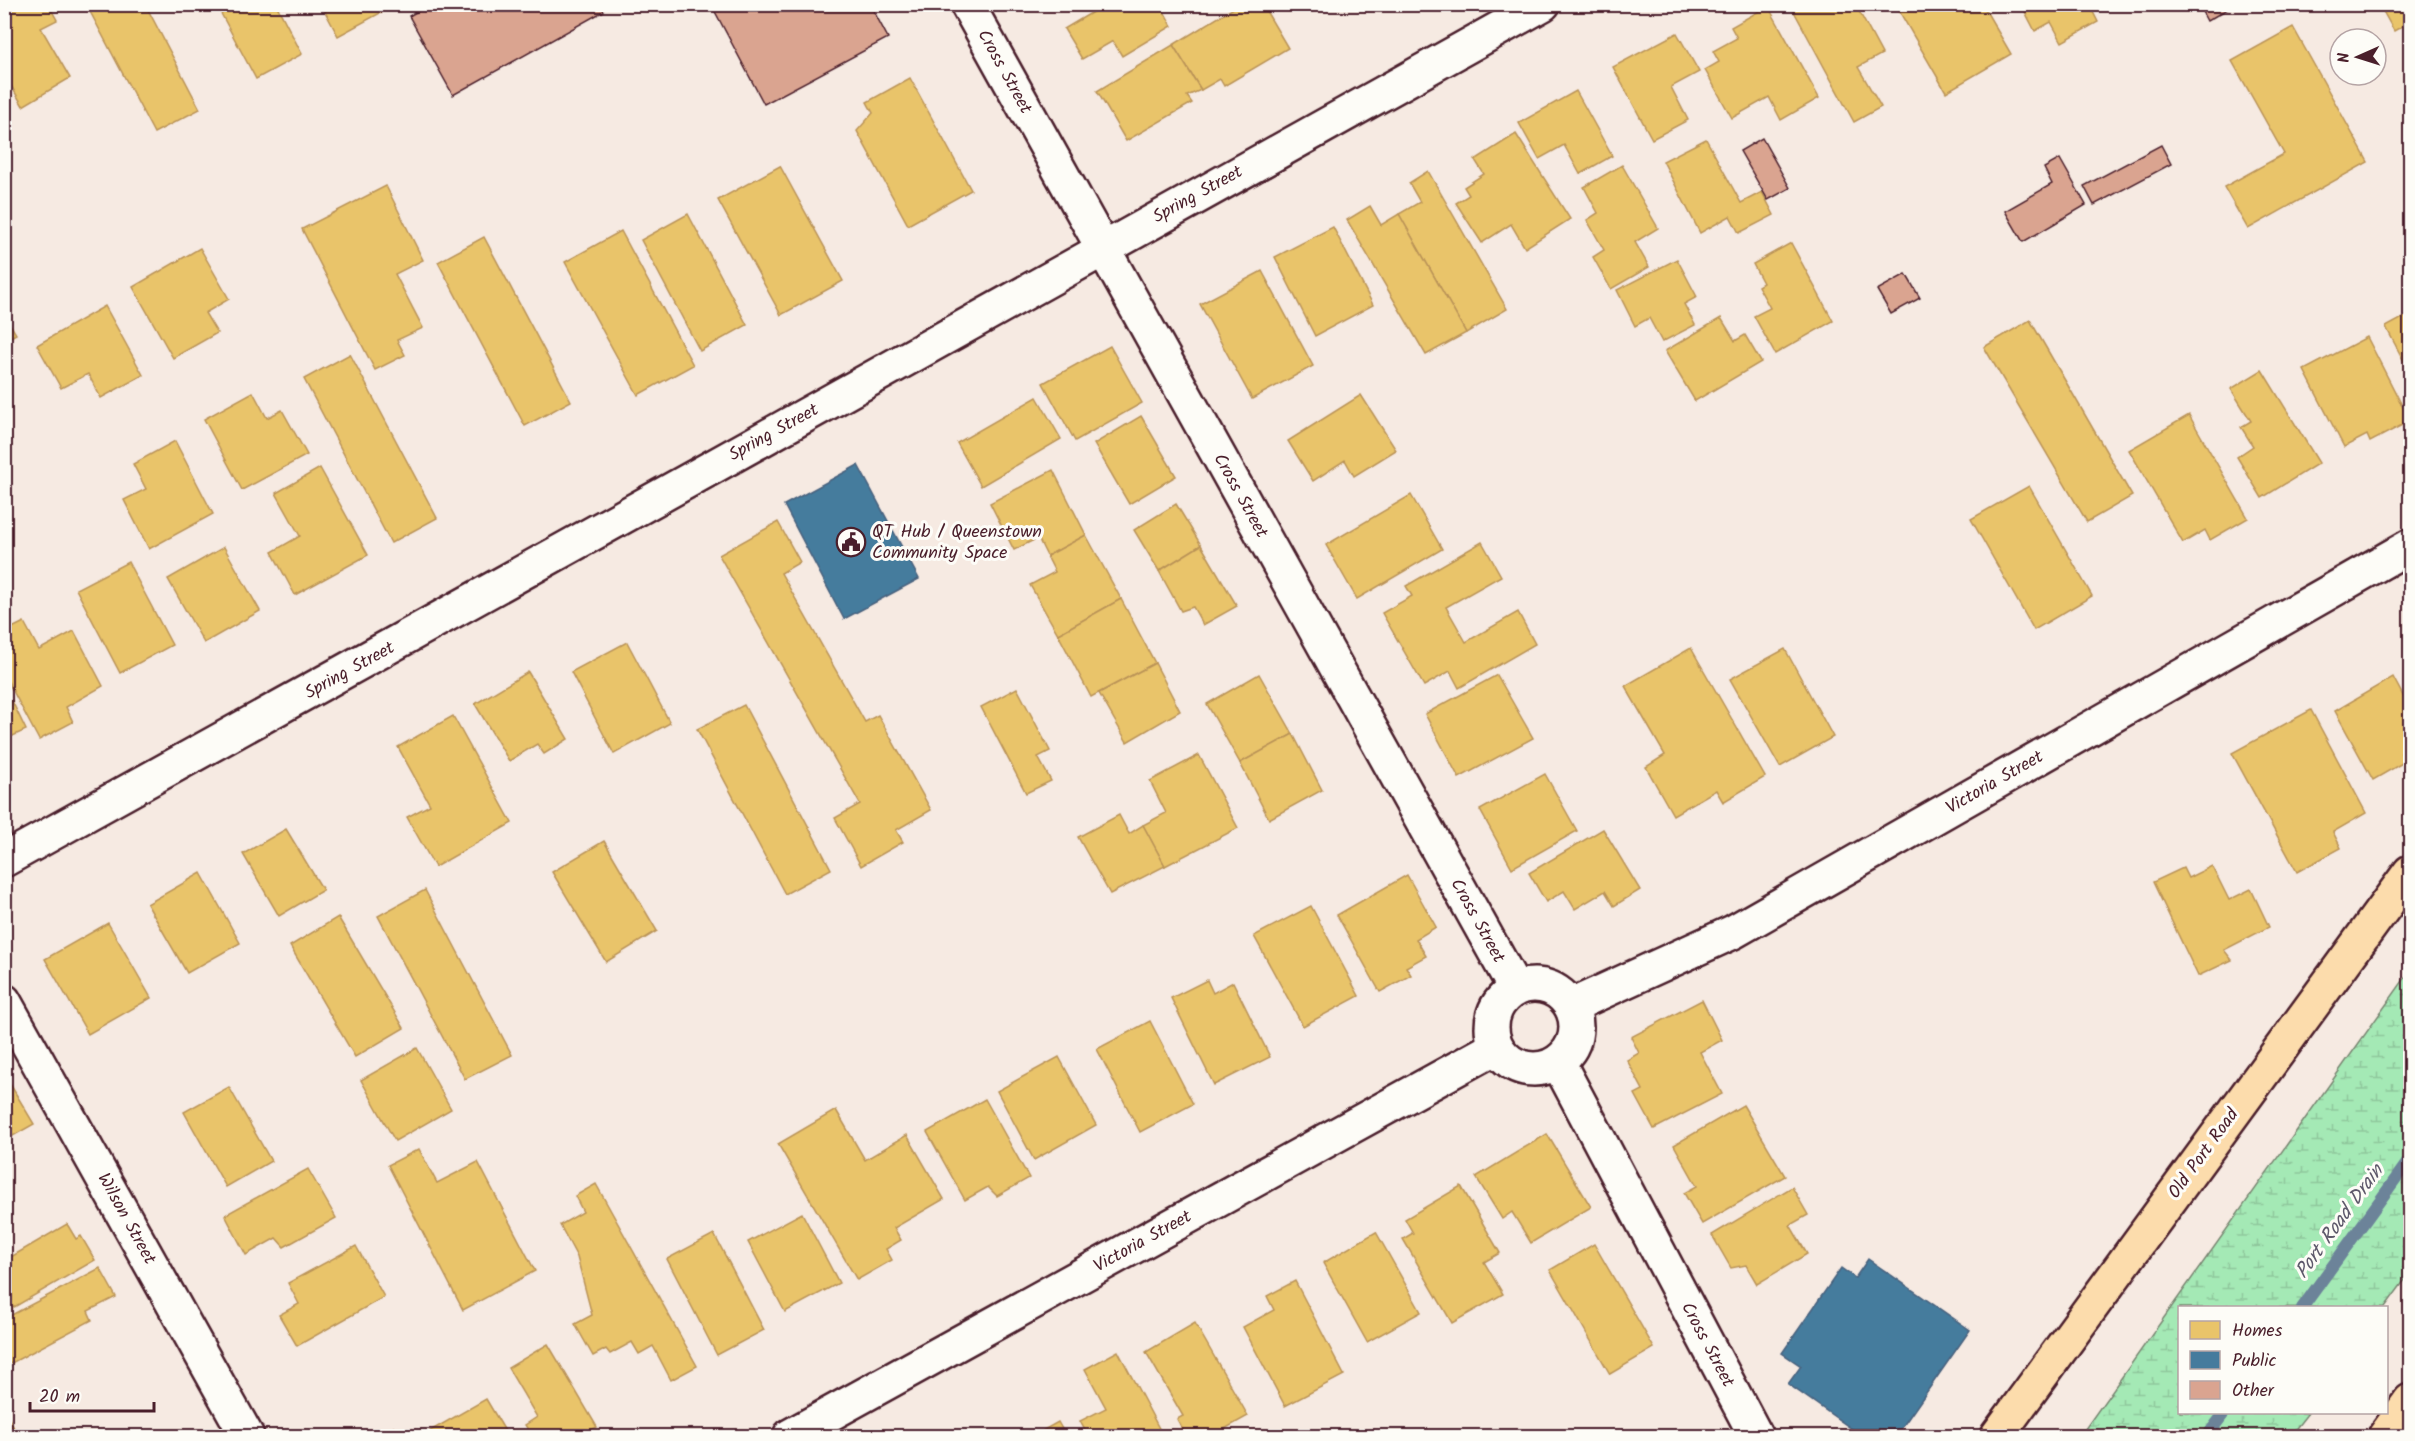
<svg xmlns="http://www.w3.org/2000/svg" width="2415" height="1441" font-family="Kalam,sans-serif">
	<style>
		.wetland { fill: url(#wetland-marsh); stroke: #778470; stroke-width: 1.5 }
		.homes { fill: #e9c46a; stroke: #b99257; stroke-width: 1.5 }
		.public { fill: #457b9d; stroke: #465f7b; stroke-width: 1.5 }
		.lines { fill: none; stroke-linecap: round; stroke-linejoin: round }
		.stream { stroke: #6c8399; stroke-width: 12 }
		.building { fill: #daa490; stroke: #4a1f2b; stroke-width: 1.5 }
		.minor-casing { stroke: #4a1f2b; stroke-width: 38 }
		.major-casing { stroke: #4a1f2b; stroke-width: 38 }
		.minor { stroke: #fdfcf7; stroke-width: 33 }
		.major { stroke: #fcdcac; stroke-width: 33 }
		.labels { text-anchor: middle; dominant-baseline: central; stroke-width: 6; stroke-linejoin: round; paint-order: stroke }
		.street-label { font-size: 18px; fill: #4a1f2b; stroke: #fdfcf7 }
		.poi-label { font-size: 18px; fill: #4a1f2b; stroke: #fdfcf7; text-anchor: start }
		.water-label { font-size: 20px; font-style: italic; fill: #5e596b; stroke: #fdfcf7 }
	</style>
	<defs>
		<pattern id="wetland-marsh" width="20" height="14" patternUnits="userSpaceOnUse" patternTransform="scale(1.5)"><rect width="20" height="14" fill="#a4e9b5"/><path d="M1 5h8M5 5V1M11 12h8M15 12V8" fill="none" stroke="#8fc79c"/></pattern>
	</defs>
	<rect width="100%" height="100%" fill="#f6eae2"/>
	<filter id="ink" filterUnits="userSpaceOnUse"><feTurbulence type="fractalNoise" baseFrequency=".0167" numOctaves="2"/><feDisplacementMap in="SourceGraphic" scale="12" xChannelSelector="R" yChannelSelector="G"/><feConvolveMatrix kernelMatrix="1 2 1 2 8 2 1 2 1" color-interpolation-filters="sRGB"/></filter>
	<g filter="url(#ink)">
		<!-- wetland -->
		<polygon class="wetland" points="2410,971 2410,1273 2385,1307 2180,1308 2180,1412 2308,1413 2290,1436 2080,1436"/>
		<!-- homes -->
		<g class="homes">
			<polygon points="4,4 48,4 57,20 41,28 70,78 23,106 4,74"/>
			<polygon points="86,4 145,4 200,109 154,133"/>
			<polygon points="216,4 276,4 302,54 256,79"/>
			<polygon points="321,4 381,4 384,11 338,36"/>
			<polygon points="1106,4 1124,4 1128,11 1140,4 1160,4 1172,26 1122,56 1113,41 1082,59 1064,29"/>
			<polygon points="1240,4 1262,4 1288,48 1224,86 1220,79 1201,90 1173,45"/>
			<polygon points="1790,4 1855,4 1882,54 1858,67 1881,107 1854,122"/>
			<polygon points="1895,4 1982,4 2011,54 1946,92"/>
			<polygon points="2021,4 2089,4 2098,22 2062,42 2051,22 2035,31"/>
			<polygon points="2379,4 2410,4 2410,22 2394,31"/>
			<polygon points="1768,6 1819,98 1781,120 1769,97 1732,118 1705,70 1719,62 1713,51 1737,38 1731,27"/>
			<polygon points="2293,27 2368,162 2248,229 2224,187 2284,154 2232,61"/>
			<polygon points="1677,33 1699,72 1671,87 1688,120 1652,139 1613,67"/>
			<polygon points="1173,45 1201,90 1187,96 1192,103 1126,141 1097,91"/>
			<polygon points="910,78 971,190 908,225 857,131 873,113 867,102"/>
			<polygon points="1576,91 1612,156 1580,174 1564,145 1539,159 1519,123"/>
			<polygon points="1516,134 1570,219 1525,248 1511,224 1482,243 1456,203 1469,195 1464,187 1484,174 1475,160"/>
			<polygon points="1706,139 1741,203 1762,192 1774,215 1739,233 1730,216 1700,233 1663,161"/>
			<polygon points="1622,165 1658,228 1635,242 1649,267 1611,289 1593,257 1604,250 1587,220 1598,213 1584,187"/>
			<polygon points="780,166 843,281 781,315 718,200"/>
			<polygon points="1428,171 1507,309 1466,333 1399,214 1420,202 1409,183"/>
			<polygon points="386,186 423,260 395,274 423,328 397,340 405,355 375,370 302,229"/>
			<polygon points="1370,206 1381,225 1399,214 1466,333 1426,355 1347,220"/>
			<polygon points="688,214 747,325 700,351 641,240"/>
			<polygon points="1333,227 1373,305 1315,336 1275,257"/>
			<polygon points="621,231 693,365 638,395 565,262"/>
			<polygon points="484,237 571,401 525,426 438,262"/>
			<polygon points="1791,243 1833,321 1775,354 1754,316 1770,308 1758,286 1763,283 1753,264"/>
			<polygon points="200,248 229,299 205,313 217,333 173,358 133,287"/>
			<polygon points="1677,259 1697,297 1684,304 1695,325 1662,342 1649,318 1635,326 1617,290"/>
			<polygon points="1262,271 1313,366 1252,399 1200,304"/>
			<polygon points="105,306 143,375 101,398 88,374 61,388 37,345"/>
			<polygon points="4,314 16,334 4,341"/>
			<polygon points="2410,314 2410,373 2386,327"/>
			<polygon points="1721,318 1735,341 1745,335 1761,362 1695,401 1665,351"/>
			<polygon points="2030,320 2132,496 2087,522 1984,347"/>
			<polygon points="2367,337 2410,421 2370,442 2367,435 2344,447 2304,370"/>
			<polygon points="1110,346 1142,403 1075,441 1043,383"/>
			<polygon points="350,354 437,518 391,543 304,379"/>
			<polygon points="2262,370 2319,463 2262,498 2237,457 2253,446 2241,427 2251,421 2231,389"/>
			<polygon points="253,392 267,418 282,410 307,455 242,490 204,419"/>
			<polygon points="1361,395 1396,450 1354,476 1345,460 1313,481 1288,441"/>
			<polygon points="1037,397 1061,439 981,486 957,443"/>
			<polygon points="2189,415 2248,518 2210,540 2205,530 2183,543 2129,450"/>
			<polygon points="1141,416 1176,476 1129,504 1094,444"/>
			<polygon points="175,441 213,514 149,549 124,500 146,489 133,464"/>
			<polygon points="320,468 368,555 295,595 272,552 300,536 276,493"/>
			<polygon points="1053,470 1086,535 1047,556 1038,538 1014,550 990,503"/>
			<polygon points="2029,486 2092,596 2034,630 1971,519"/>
			<polygon points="1411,495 1442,549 1357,599 1326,545"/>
			<polygon points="1176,504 1201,545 1159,571 1134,530"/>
			<polygon points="778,522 800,562 781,573 865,722 878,715 931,810 896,830 903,842 861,866 835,818 860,804 719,555"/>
			<polygon points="1086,535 1121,599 1058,634 1030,585 1055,572 1047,556"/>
			<polygon points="1482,542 1501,576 1446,607 1466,642 1518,612 1535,644 1459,688 1450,671 1424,686 1382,613 1412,596 1406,586"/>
			<polygon points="1201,545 1237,606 1203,625 1193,607 1181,611 1159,571"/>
			<polygon points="224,547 260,611 204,643 168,579"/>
			<polygon points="128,562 172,645 120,673 76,589"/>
			<polygon points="1121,599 1155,663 1091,697 1058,634"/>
			<polygon points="24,622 39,650 74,631 103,686 66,707 73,722 39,740 4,674 4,632"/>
			<polygon points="627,642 670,723 614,754 571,672"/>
			<polygon points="1691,648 1765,777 1723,802 1716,790 1673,815 1646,767 1665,755 1625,686"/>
			<polygon points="1785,649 1833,737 1780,767 1730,679"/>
			<polygon points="1155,663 1180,711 1127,742 1099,693"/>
			<polygon points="528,672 568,739 544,754 537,744 509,761 475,704"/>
			<polygon points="1259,674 1293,734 1240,763 1207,704"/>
			<polygon points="1497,675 1533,738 1459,778 1425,714"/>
			<polygon points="2393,677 2410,709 2410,748 2401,753 2406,761 2373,780 2335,711"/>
			<polygon points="1017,688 1050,751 1038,757 1051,781 1026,793 981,707"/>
			<polygon points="12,701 26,730 4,740 4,704"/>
			<polygon points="744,705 831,869 785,894 697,729"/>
			<polygon points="2311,710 2366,813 2333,832 2341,848 2297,872 2232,753"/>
			<polygon points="453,716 512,823 435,867 407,817 430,805 398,747"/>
			<polygon points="1293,734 1322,790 1269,819 1240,763"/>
			<polygon points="1199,755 1238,828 1165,866 1143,825 1166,813 1150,781"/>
			<polygon points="1545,774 1577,831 1512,868 1480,810"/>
			<polygon points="1119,815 1129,834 1143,825 1165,866 1110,894 1078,837"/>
			<polygon points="286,829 323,890 279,916 243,854"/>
			<polygon points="1603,829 1640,890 1614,906 1605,891 1575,909 1564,891 1546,902 1529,873"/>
			<polygon points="604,841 657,931 606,962 552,872"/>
			<polygon points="2212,866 2229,900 2251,889 2269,927 2224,950 2232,960 2198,976 2153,882 2183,868 2188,878"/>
			<polygon points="201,873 240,943 187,973 147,904"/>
			<polygon points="1407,875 1436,927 1416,939 1426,956 1406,967 1411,975 1380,992 1337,915"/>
			<polygon points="425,890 512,1055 465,1079 378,916"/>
			<polygon points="1311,906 1359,996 1303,1026 1254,936"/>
			<polygon points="338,917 404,1028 355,1057 290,946"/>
			<polygon points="108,923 151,998 88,1034 45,959"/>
			<polygon points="1207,980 1213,993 1233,982 1270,1057 1214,1085 1171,998"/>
			<polygon points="1702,1000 1722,1040 1700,1052 1722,1094 1654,1129 1635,1094 1643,1090 1627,1060 1639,1053 1631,1037"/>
			<polygon points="1150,1021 1193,1104 1140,1132 1097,1049"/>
			<polygon points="417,1048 451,1109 395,1141 361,1080"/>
			<polygon points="1059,1057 1096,1125 1034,1160 997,1091"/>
			<polygon points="4,1074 34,1124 4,1141"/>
			<polygon points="229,1087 271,1161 226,1187 184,1112"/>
			<polygon points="985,1099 1029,1178 997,1196 988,1187 965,1200 927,1132"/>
			<polygon points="1743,1105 1785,1176 1702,1224 1684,1193 1697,1186 1674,1145"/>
			<polygon points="836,1110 865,1160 907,1135 944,1199 894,1228 901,1240 886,1249 892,1260 857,1280 778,1144"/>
			<polygon points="1547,1134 1591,1207 1531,1243 1512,1212 1502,1219 1476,1177"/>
			<polygon points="419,1149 437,1183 478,1162 535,1271 463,1310 388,1165"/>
			<polygon points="308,1169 336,1218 284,1247 276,1238 246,1255 225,1215"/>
			<polygon points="596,1184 697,1366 671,1380 653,1346 639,1354 632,1342 610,1354 606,1349 593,1356 575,1324 592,1315 577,1257 560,1225 583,1212 575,1196"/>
			<polygon points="1461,1186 1500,1253 1484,1262 1503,1294 1452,1323 1403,1239 1413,1233 1405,1219"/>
			<polygon points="1792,1187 1808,1215 1790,1225 1807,1254 1757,1284 1746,1265 1731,1268 1712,1235"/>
			<polygon points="802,1213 839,1283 785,1312 748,1242"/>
			<polygon points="67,1224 76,1239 81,1236 95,1260 4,1313 4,1261"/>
			<polygon points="1376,1232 1421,1312 1367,1342 1323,1263"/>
			<polygon points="714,1234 764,1330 717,1355 667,1259"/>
			<polygon points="1594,1244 1654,1348 1610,1374 1550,1270"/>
			<polygon points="356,1246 384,1297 297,1346 279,1315 299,1304 288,1283"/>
			<polygon points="100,1268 116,1297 88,1311 92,1320 4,1367 4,1319"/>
			<polygon points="1295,1281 1344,1375 1285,1406 1243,1327 1274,1310 1267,1296"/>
			<polygon points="1195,1323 1248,1416 1212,1436 1186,1436 1177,1419 1183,1416 1146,1352"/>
			<polygon points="548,1344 597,1427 580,1436 532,1436 525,1425 537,1417 508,1368"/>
			<polygon points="1118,1351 1163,1436 1088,1436 1080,1421 1106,1408 1085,1369"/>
			<polygon points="486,1399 508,1436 433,1436 430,1431"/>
			<polygon points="4,1409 14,1428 4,1432"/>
			<polygon points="1058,1422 1066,1436 1033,1436"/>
			<polygon points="394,1427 399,1436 378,1436"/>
		</g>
		<!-- public -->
		<g class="public">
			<polygon points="858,465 919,579 844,619 784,505"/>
			<polygon points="1868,1259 1970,1330 1896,1436 1862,1436 1788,1384 1801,1366 1782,1353 1841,1268 1855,1278"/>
		</g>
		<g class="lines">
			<!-- stream -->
			<g class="stream">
				<polyline points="2302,1308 2410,1159"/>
				<polyline points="2207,1436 2225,1412"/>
			</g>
		</g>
		<!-- building -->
		<g class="building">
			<polygon points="430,4 600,4 604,11 453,95 409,16"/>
			<polygon points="711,4 870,4 888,38 764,104"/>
			<polygon points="2093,4 2109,4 2097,11"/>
			<polygon points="2198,4 2236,4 2207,21"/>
			<polygon points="1762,138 1790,188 1768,200 1740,151"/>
			<polygon points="2161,145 2171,164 2094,205 2084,186"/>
			<polygon points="2060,159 2086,205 2023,242 2005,211 2052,184 2044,168"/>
			<polygon points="1906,274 1920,298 1891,314 1877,290"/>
		</g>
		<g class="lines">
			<!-- minor casing -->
			<g class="minor-casing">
				<g id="minor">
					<polyline points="967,4 1515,988"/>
					<path d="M 4,860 C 519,578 1029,288 1543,4"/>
					<circle cx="1534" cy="1027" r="42"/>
					<polyline points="4,1001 247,1436"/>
					<polyline points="1571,1006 1733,932 2410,546"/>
					<polyline points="1558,1062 1756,1436"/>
					<polyline points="790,1436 1496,1047"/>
				</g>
			</g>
			<!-- major casing -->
			<g class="major-casing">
				<g id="major">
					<polyline points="1997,1436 2410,872"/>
					<polyline points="2385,1436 2410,1401"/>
				</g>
			</g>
			<!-- minor -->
			<use href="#minor" class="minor"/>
			<!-- major -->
			<use href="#major" class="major"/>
		</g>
	</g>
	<!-- icons -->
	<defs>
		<g id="civic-ring" transform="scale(1.5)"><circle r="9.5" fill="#fdfcf7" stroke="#4a1f2b" stroke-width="1.5"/><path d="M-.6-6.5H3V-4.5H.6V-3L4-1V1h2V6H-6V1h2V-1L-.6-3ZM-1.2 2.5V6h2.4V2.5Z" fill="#4a1f2b"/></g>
	</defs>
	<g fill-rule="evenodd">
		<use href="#civic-ring" x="851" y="542"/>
	</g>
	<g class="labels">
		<!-- street labels -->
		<g class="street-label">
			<text transform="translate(1004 72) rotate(61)">Cross Street</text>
			<text transform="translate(1198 195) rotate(-29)">Spring Street</text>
			<text transform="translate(774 433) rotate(-29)">Spring Street</text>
			<text transform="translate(1240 496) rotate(61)">Cross Street</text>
			<text transform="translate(350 671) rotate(-29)">Spring Street</text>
			<text transform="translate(1995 783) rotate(-30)">Victoria Street</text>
			<text transform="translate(1477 921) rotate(61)">Cross Street</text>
			<text transform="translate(2204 1154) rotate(-54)">Old Port Road</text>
			<text transform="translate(126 1219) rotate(61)">Wilson Street</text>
			<text transform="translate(1143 1242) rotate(-29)">Victoria Street</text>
			<text transform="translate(1707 1345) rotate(62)">Cross Street</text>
		</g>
		<!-- poi labels -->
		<g class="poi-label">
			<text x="872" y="532">QT Hub / Queenstown<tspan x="872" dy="21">Community Space</tspan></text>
		</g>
		<!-- water labels -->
		<g class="water-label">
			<text transform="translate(2340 1222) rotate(-54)">Port Road Drain</text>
		</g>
	</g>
	<!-- margin -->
	<rect width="2415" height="1441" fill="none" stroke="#fdfcf7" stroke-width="24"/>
	<rect x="12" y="12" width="2391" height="1417" fill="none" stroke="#4a1f2b" stroke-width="2" filter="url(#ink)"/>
	<!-- legend -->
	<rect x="2178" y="1306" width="210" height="108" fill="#fdfcf7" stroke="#b5a4a5" stroke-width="1.5"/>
	<rect x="2190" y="1321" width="30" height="18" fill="#e9c46a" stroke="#b5a4a5" stroke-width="1.5"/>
	<text x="2232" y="1336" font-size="18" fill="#4a1f2b">Homes</text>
	<rect x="2190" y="1351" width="30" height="18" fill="#457b9d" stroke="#b5a4a5" stroke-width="1.5"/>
	<text x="2232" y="1366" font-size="18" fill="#4a1f2b">Public</text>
	<rect x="2190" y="1381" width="30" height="18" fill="#daa490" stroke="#b5a4a5" stroke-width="1.5"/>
	<text x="2232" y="1396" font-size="18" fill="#4a1f2b">Other</text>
	<!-- north arrow -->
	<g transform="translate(2358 57) rotate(267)"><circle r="28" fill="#fdfcf7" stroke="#b5a4a5" stroke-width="1.5"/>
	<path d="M0-4.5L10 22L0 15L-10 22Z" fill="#4a1f2b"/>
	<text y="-9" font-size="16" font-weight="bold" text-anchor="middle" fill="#4a1f2b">N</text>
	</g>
	<!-- scale -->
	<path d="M30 1402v9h124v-9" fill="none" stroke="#4a1f2b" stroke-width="3"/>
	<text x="39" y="1402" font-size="18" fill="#4a1f2b" stroke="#fdfcf7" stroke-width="4.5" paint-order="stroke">20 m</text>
</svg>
